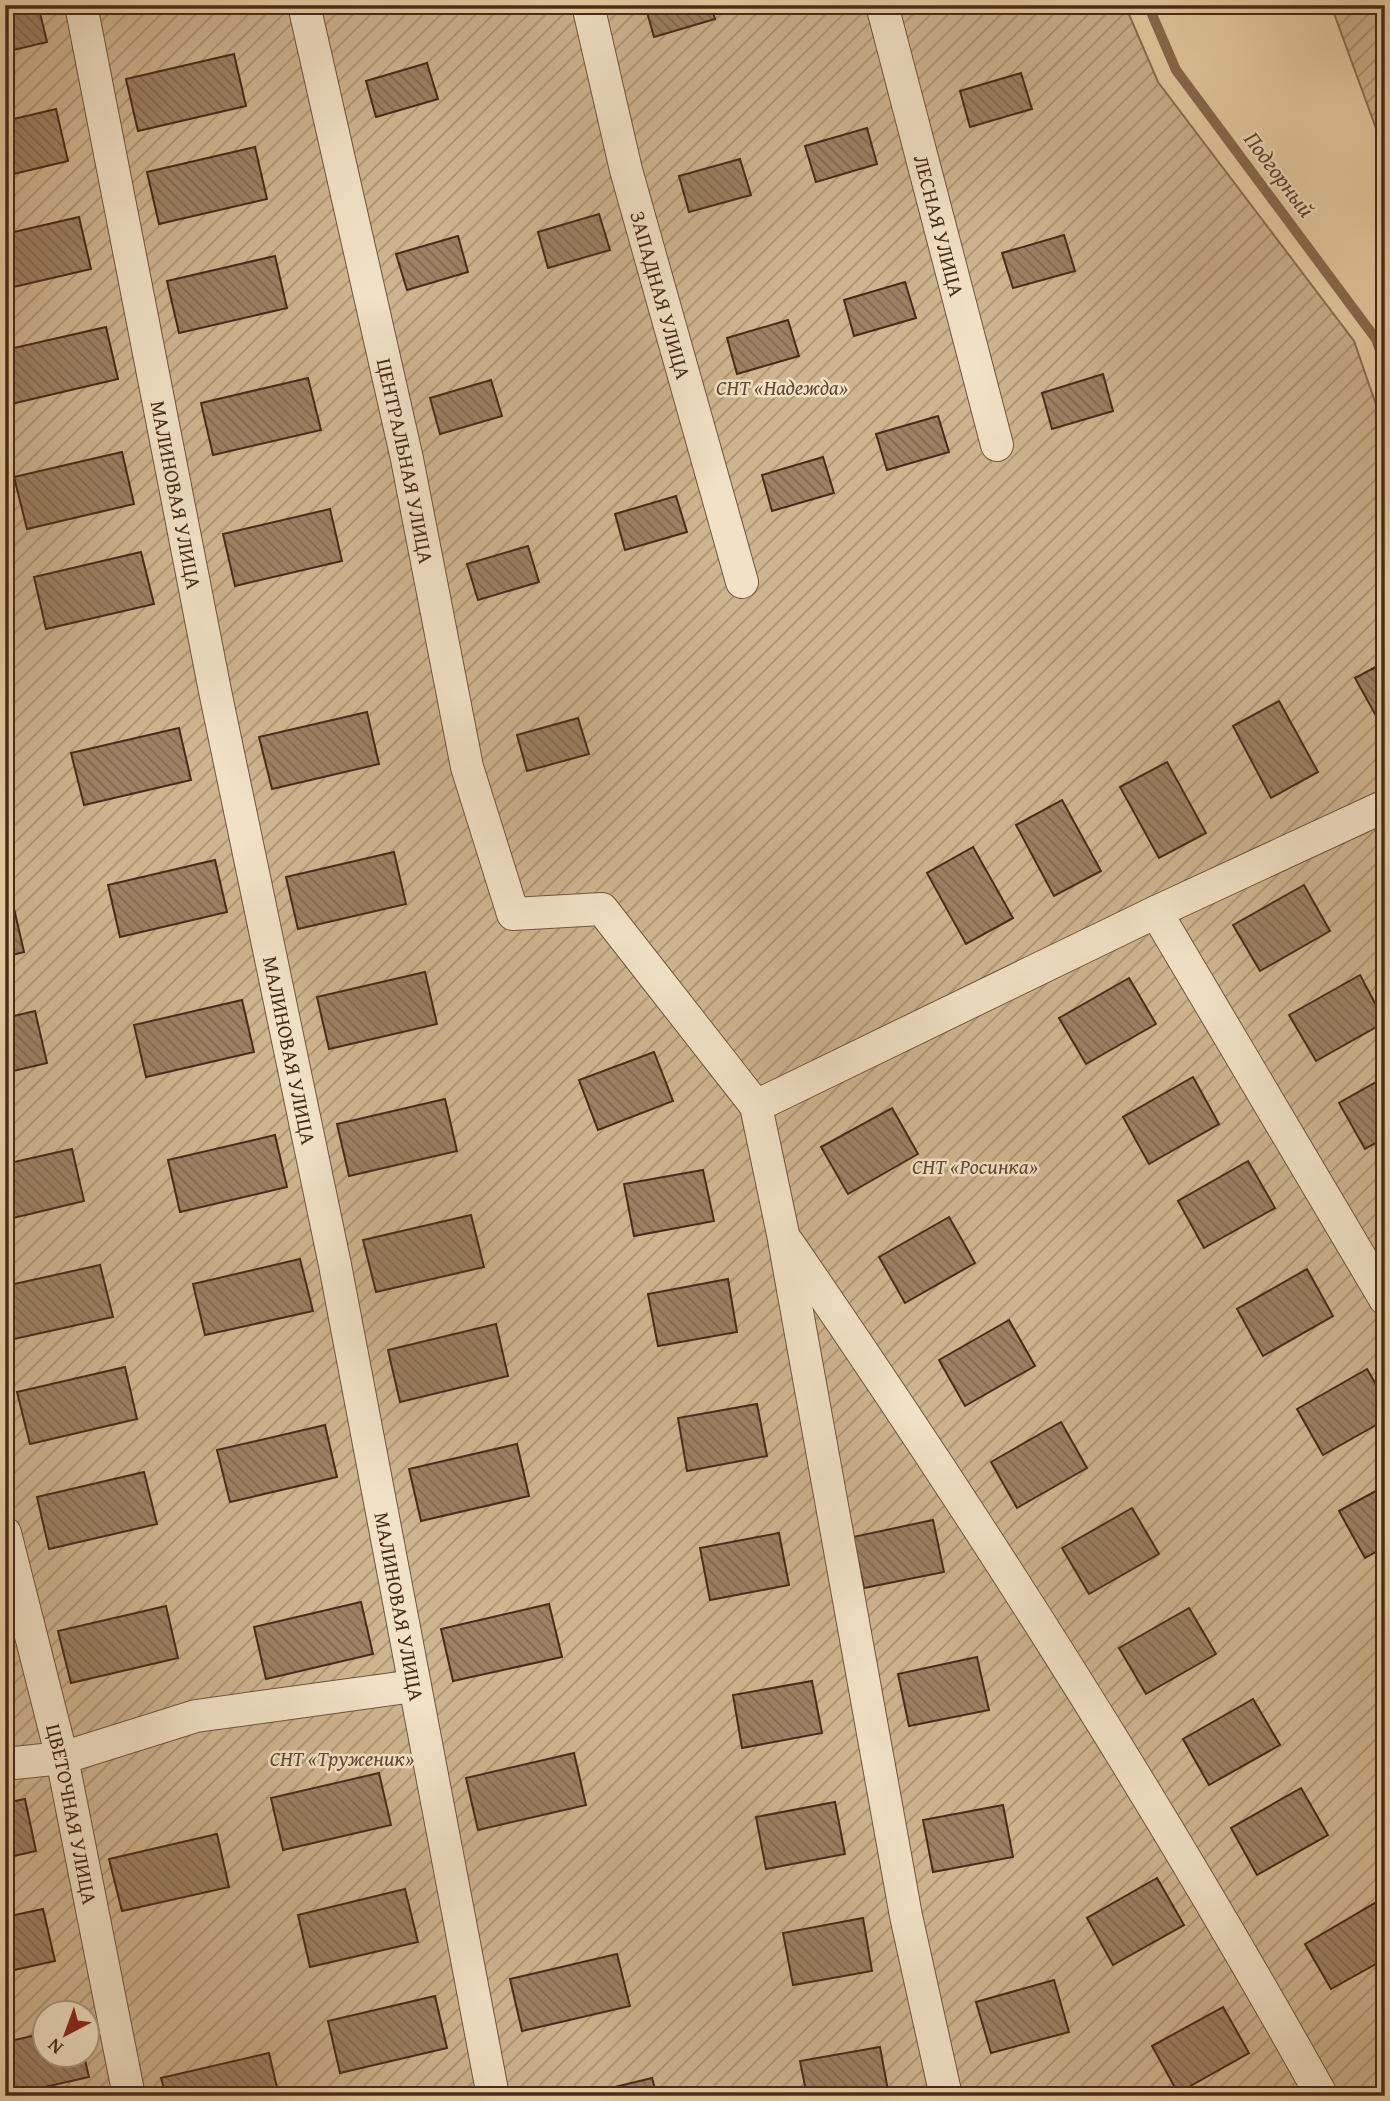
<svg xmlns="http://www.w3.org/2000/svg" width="1390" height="2101" font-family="'Gentium Book Plus',serif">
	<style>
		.garden { fill: url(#garden-furrows); stroke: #8c7055; stroke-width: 2; fill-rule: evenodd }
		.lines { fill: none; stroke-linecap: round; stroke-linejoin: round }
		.stream { stroke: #896c52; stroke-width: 10 }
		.building { fill: url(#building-back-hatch); stroke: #492a1b; stroke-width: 2 }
		.minor-casing { stroke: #71543e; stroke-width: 34 }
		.minor { stroke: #f1e1c6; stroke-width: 32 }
		.labels { text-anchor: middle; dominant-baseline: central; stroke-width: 5; stroke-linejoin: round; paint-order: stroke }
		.street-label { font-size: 21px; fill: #492a1b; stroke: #f1e1c6 }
		.park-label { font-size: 21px; font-style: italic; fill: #644632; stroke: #f1e1c6 }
		.water-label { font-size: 23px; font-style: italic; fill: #644632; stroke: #f1e1c6 }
	</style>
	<defs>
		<pattern id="garden-furrows" width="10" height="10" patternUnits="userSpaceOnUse" patternTransform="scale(1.75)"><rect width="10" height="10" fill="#cfb58f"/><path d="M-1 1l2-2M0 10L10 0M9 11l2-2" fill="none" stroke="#aa9374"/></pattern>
		<pattern id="building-back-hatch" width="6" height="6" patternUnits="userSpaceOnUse" patternTransform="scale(1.75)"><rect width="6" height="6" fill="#9d8164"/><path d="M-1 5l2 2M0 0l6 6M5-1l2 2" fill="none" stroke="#826a52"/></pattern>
	</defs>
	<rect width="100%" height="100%" fill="#ead1a7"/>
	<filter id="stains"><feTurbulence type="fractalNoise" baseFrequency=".00286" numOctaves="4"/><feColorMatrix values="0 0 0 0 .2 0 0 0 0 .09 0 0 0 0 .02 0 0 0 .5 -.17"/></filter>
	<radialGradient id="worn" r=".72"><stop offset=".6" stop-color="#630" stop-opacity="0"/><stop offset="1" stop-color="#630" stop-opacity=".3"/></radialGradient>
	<!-- garden -->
	<g class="garden">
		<path d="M 5,5 L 1125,5 L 1158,82 L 1354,341 L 1385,431 L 1385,2096 L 5,2096 ZM 46,2014 L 88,2014 L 88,2056 L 46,2056 Z"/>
		<polygon points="1331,5 1385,5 1385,153"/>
	</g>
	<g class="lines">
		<!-- stream -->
		<polyline class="stream" points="1148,5 1176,70 1376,339 1385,364"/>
	</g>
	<!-- building -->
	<g class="building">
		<polygon points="5,5 38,5 47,42 5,52"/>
		<polygon points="645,5 711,5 715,19 654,37"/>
		<polygon points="234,54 246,106 138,131 126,79"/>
		<polygon points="427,63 438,99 376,117 366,81"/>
		<polygon points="1021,73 1032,109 970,127 960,91"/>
		<polygon points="56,109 68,161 5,176 5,121"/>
		<polygon points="867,128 877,164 816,182 805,146"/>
		<polygon points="255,147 267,199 159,224 147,172"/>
		<polygon points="740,159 751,195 689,212 679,176"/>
		<polygon points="599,214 610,250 548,268 538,232"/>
		<polygon points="79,217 91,269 5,289 5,234"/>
		<polygon points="1064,235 1075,271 1013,288 1002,253"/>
		<polygon points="458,236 468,272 407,290 396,254"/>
		<polygon points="275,256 287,308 179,333 167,281"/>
		<polygon points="905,282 916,318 854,336 844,300"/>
		<polygon points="788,320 799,356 737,374 727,338"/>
		<polygon points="106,327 118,379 11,404 5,381 5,350"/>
		<polygon points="1103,374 1113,411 1052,429 1042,393"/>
		<polygon points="308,378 321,430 213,455 201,403"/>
		<polygon points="491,380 502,416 440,434 430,398"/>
		<polygon points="938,416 949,452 887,470 876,434"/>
		<polygon points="122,452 134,504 27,529 14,477"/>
		<polygon points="823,457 834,493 772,511 762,475"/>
		<polygon points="676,496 687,532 625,550 615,514"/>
		<polygon points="330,509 342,561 235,586 223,534"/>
		<polygon points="528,546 539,582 478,600 467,564"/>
		<polygon points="141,552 154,604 46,629 34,577"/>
		<polygon points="1385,662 1385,732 1355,678"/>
		<polygon points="1279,701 1318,772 1271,798 1233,726"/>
		<polygon points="367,712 379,764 272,789 259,737"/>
		<polygon points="578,718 589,754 527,771 517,735"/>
		<polygon points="179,728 191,780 84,805 71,753"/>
		<polygon points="1167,762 1206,833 1159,858 1120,787"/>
		<polygon points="1062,800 1101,871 1054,896 1016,825"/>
		<polygon points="973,847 1013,918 966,944 927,873"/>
		<polygon points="394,852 406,904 298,929 286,877"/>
		<polygon points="215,860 227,912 120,937 108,885"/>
		<polygon points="1304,885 1330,931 1260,971 1233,925"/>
		<polygon points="12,900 24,952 5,957 5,902"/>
		<polygon points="425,972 437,1024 329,1049 317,997"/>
		<polygon points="1360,975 1385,1022 1316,1061 1289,1015"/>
		<polygon points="1129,978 1156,1024 1086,1064 1059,1018"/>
		<polygon points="242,1000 254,1052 146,1077 134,1025"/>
		<polygon points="35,1011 47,1063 5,1073 5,1018"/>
		<polygon points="654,1052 673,1101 598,1130 579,1080"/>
		<polygon points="1193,1077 1219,1124 1149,1164 1123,1117"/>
		<polygon points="1385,1077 1385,1138 1365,1149 1339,1103"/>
		<polygon points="445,1099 457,1151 349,1176 337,1124"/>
		<polygon points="892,1108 918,1154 848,1194 821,1147"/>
		<polygon points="275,1135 287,1187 180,1212 168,1160"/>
		<polygon points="72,1149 84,1201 5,1220 5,1164"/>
		<polygon points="1248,1161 1275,1208 1204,1248 1178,1201"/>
		<polygon points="703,1170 714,1221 634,1236 624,1184"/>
		<polygon points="471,1215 484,1267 376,1292 363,1240"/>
		<polygon points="949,1217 975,1263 905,1303 879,1257"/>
		<polygon points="300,1259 313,1311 205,1335 193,1284"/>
		<polygon points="100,1265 113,1317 5,1341 5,1286"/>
		<polygon points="1307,1269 1333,1316 1263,1356 1237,1309"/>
		<polygon points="728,1279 737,1332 658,1346 648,1294"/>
		<polygon points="1009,1320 1035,1366 965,1406 939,1360"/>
		<polygon points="496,1324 508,1376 400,1402 388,1350"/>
		<polygon points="125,1367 137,1419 30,1444 17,1392"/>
		<polygon points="1367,1369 1385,1400 1385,1420 1323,1455 1297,1409"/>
		<polygon points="757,1404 767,1456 687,1471 678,1418"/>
		<polygon points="1061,1422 1087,1468 1017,1508 991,1462"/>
		<polygon points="325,1425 337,1477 230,1502 217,1450"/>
		<polygon points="517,1444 529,1496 421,1521 409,1469"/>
		<polygon points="144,1472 157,1524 49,1549 37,1497"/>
		<polygon points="1385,1486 1385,1547 1365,1558 1339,1511"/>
		<polygon points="1132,1508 1159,1554 1089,1594 1062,1548"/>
		<polygon points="933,1520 944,1572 864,1588 853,1537"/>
		<polygon points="779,1533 789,1585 710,1600 700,1548"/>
		<polygon points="361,1602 373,1654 266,1679 254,1627"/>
		<polygon points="549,1604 562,1657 453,1681 441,1629"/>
		<polygon points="166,1606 178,1658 71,1683 58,1631"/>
		<polygon points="1189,1608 1216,1654 1146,1694 1119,1648"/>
		<polygon points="977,1657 989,1710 909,1726 898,1674"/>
		<polygon points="812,1681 822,1733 742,1748 733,1695"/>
		<polygon points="1253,1699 1280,1745 1209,1785 1183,1739"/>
		<polygon points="574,1753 586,1805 478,1830 466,1778"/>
		<polygon points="379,1773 391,1825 283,1850 271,1798"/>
		<polygon points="1301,1788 1328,1835 1257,1875 1231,1828"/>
		<polygon points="25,1799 36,1851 5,1858 5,1803"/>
		<polygon points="835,1802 845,1854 766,1869 756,1817"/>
		<polygon points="1003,1805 1013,1857 933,1872 923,1820"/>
		<polygon points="217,1834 229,1887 122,1911 109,1859"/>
		<polygon points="1157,1878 1184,1925 1113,1965 1087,1918"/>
		<polygon points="405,1889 418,1942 310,1967 298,1915"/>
		<polygon points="1375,1903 1385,1921 1385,1959 1331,1989 1305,1944"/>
		<polygon points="43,1909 55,1961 5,1972 5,1917"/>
		<polygon points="863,1918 872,1971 793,1985 783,1933"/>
		<polygon points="617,1954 630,2006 522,2031 510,1979"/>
		<polygon points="1054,1980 1069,2032 991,2053 976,2002"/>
		<polygon points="435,1996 447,2048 340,2073 328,2021"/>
		<polygon points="1223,2007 1249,2053 1178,2093 1152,2046"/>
		<polygon points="46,2033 46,2056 84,2056 89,2077 5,2096 5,2042"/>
		<polygon points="880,2047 889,2096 807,2096 800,2061"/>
		<polygon points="269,2053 279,2096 166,2096 161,2078"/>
		<polygon points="652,2078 657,2096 578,2096"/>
	</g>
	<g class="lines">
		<!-- minor casing -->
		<g class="minor-casing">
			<g id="minor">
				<path id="s1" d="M 81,5 L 215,691 L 335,1265 L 493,2096"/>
				<path id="s2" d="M 304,5 L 407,459 L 467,767 L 513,914 L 602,909 L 756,1106 L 783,1234 L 906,1916 L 946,2096"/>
				<path id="s3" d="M 588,5 L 626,170 L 742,582"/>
				<path id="s4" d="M 882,5 L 997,445"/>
				<polyline points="1156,912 1385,1299"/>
				<polyline points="756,1106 1156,912 1385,806"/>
				<path d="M 788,1243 C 978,1519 1159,1803 1322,2096"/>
				<path id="s5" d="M 5,1533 L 62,1758 L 129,2096"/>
				<polyline points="5,1764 62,1758 196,1716 414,1686"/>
			</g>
		</g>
		<!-- minor -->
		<use href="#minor" class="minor"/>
	</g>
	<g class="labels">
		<!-- street labels -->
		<g class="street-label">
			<text stroke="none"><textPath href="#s4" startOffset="228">ЛЕСНАЯ УЛИЦА</textPath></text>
			<text stroke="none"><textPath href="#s3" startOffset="299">ЗАПАДНАЯ УЛИЦА</textPath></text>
			<text stroke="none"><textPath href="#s2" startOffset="467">ЦЕНТРАЛЬНАЯ УЛИЦА</textPath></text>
			<text stroke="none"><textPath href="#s1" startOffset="499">МАЛИНОВАЯ УЛИЦА</textPath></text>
			<text stroke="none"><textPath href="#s1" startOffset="1066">МАЛИНОВАЯ УЛИЦА</textPath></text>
			<text stroke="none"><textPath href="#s1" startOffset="1633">МАЛИНОВАЯ УЛИЦА</textPath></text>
			<text stroke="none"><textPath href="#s5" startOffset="289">ЦВЕТОЧНАЯ УЛИЦА</textPath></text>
		</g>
		<!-- park labels -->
		<g class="park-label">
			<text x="782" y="387">СНТ «Надежда»</text>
			<text x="975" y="1166">СНТ «Росинка»</text>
			<text x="342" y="1758">СНТ «Труженик»</text>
		</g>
		<!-- water labels -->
		<g class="water-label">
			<text transform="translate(1280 174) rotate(53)">Подгорный</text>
		</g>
	</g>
	<!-- margin -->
	<rect width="1390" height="2101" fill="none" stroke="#ead1a7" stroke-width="28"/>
	<rect x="7" y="7" width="1376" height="2087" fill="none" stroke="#492a1b" stroke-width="3.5"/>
	<rect x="14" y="14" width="1362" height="2073" fill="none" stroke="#492a1b" stroke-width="2"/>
	<!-- north arrow -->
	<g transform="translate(66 2034) rotate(221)"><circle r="33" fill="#f1e1c6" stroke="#ae9882" stroke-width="2"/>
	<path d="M0-5L12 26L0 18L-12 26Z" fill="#8f2418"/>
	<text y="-10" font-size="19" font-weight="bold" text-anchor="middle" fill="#492a1b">N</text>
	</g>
	<rect width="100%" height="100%" filter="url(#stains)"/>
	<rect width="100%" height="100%" fill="url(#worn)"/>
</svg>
